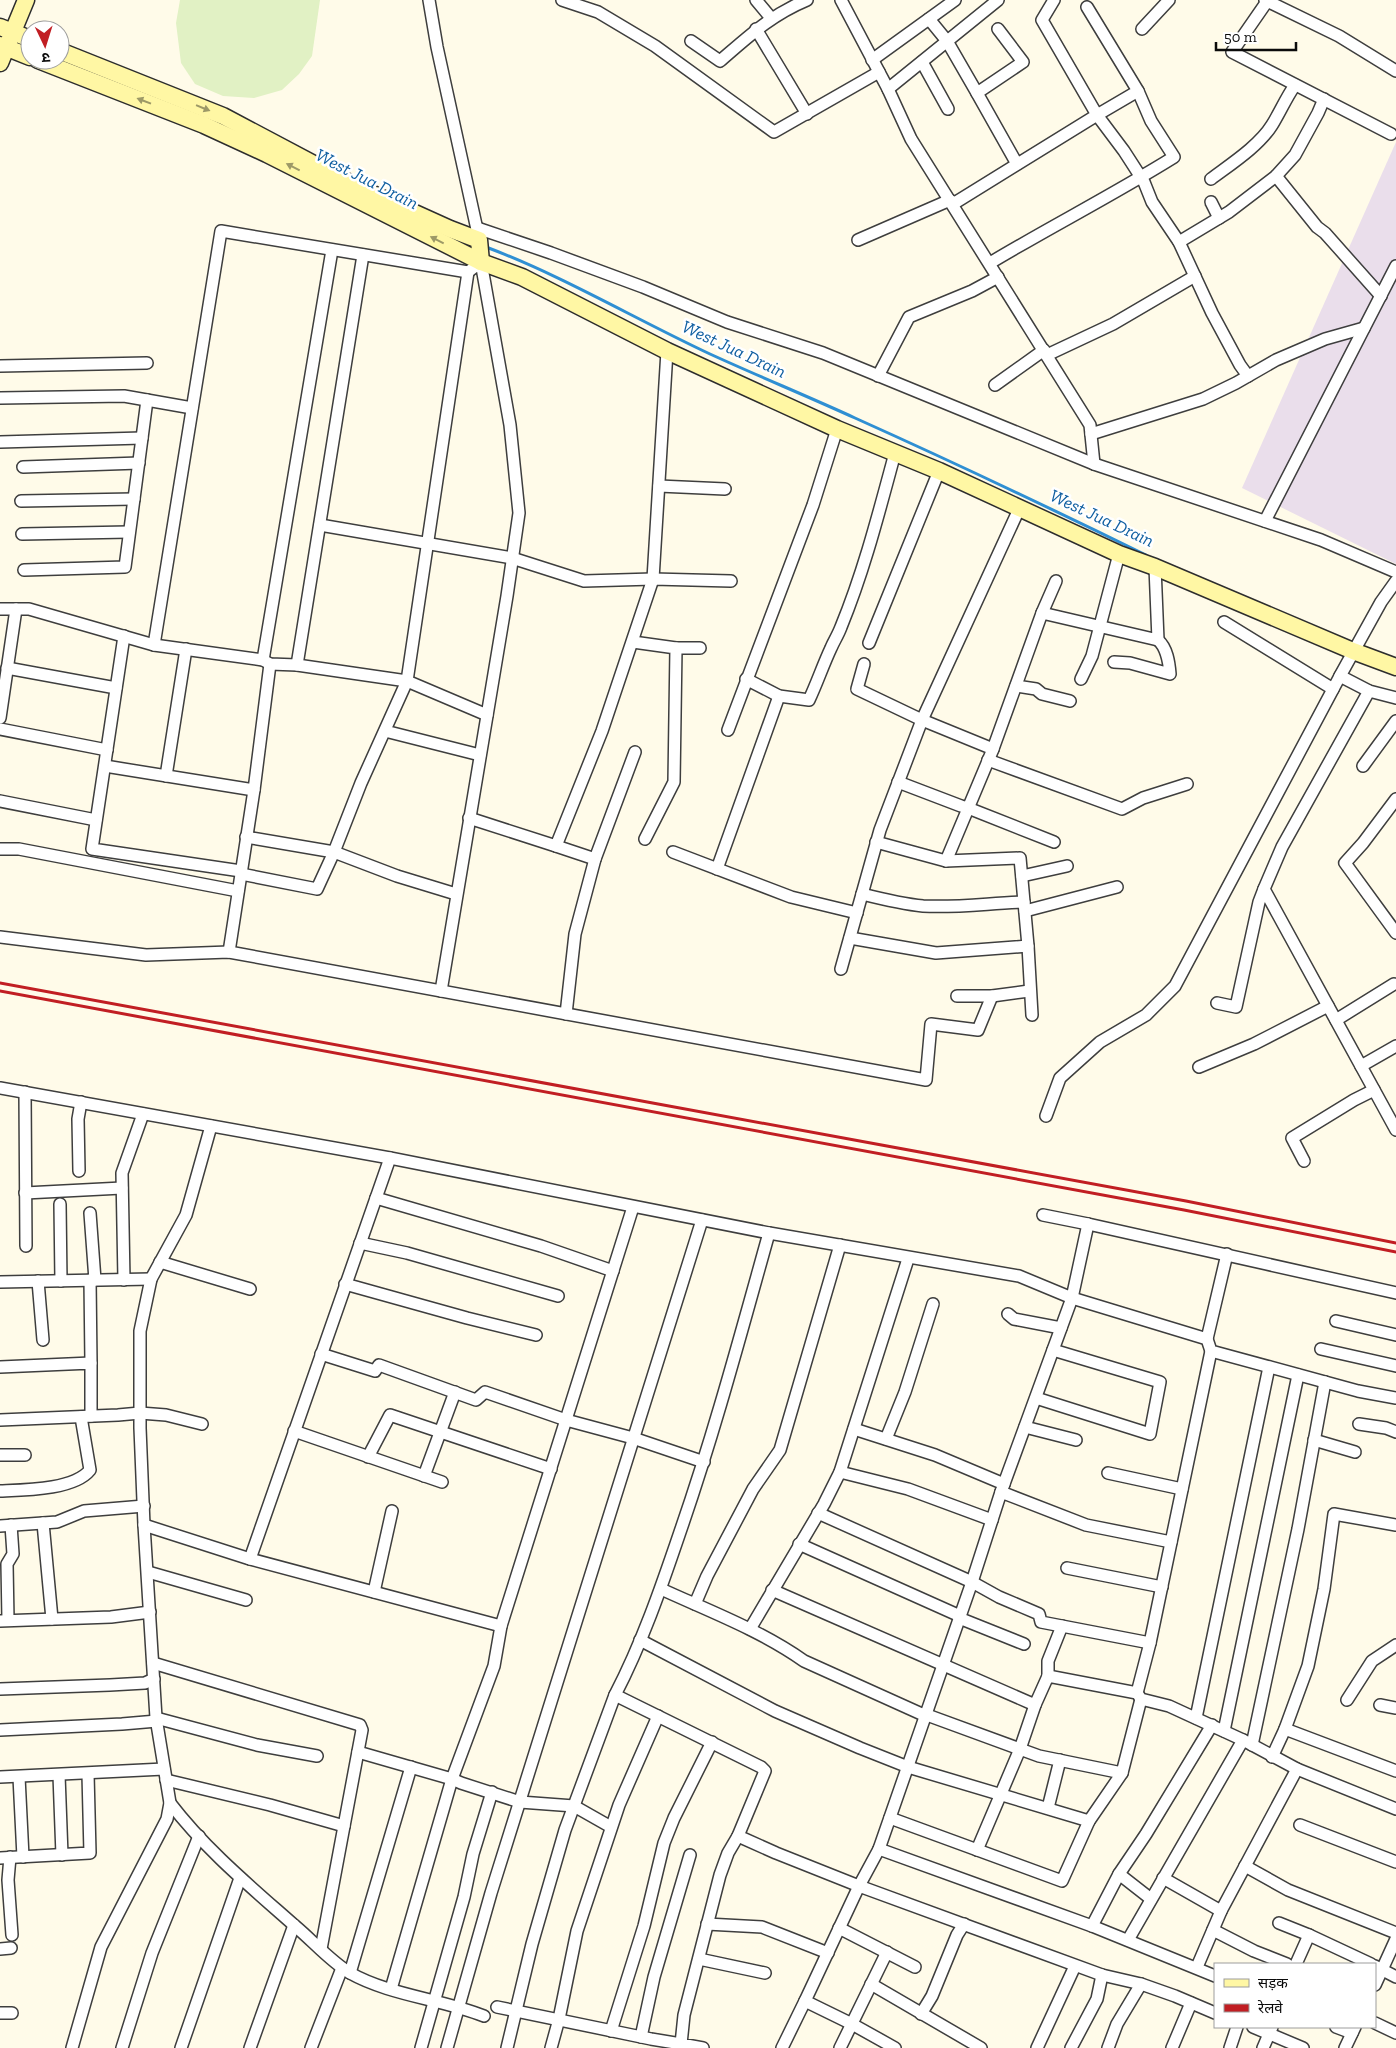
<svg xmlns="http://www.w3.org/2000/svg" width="1396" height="2048" font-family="'Zilla Slab','Noto Sans Devanagari',serif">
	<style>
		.industrial { fill: #eadeeb }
		.pitch { fill: #e1f1c4 }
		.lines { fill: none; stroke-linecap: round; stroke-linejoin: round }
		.stream { stroke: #2f8fd3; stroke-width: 3 }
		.street-casing { stroke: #3e3e3e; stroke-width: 14 }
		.secondary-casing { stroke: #2d2d2d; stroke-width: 19 }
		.street { stroke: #fff; stroke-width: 11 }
		.secondary { stroke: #fff7a4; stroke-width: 16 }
		.rail { stroke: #c11e23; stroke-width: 3 }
		.oneway { fill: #9d9967 }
		.labels { text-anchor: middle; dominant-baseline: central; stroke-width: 5; stroke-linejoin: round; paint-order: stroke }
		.water-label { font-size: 18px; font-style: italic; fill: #105fa1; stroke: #fff }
	</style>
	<rect width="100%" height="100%" fill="#fffbe9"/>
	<!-- industrial -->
	<polygon class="industrial" points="1396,142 1396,564 1242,488"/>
	<!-- pitch -->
	<polygon class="pitch" points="180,0 320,0 312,56 299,74 282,90 254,98 223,96 195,84 181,63 176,23"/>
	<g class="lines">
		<!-- stream -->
		<path class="stream" d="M 486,247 C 563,276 635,319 710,354 C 758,376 807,396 855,418 C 953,462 1050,508 1146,555"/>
		<!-- street casing -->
		<g class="street-casing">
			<g id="street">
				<polyline points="429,0 437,47 478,234"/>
				<polyline points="562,0 598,12 655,46 774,132 879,72"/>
				<polyline points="756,0 771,18"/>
				<polyline points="841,0 888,89 911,139 1090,425 1094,464"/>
				<polyline points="1265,0 1339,36 1396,71"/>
				<polyline points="1268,0 1232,52 1391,134"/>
				<polyline points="1087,7 1138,91 1097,115 1124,151 1144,182 1152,202 1179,242 1212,313 1240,365 1248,376"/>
				<polyline points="929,19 947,41 977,93"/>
				<polyline points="756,29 807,114"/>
				<polyline points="998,29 1023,62 977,93 1017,164"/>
				<polyline points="1142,29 1169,0"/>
				<path d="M 691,41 L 720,61 C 749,36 771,15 807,0"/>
				<polyline points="872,60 955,0"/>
				<polyline points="922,62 948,109"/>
				<polyline points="888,89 998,0"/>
				<polyline points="1276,176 1317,227 1325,233 1381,296"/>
				<path d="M 1211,179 C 1231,164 1259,146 1272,125 C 1280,112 1286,98 1295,85"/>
				<polyline points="1211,202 1219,218"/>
				<polyline points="953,204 1097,115 1042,20 1054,0"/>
				<polyline points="477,228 551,253 643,287 727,322 823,353 1094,464 1321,540 1396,572"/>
				<polyline points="858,240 950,200"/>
				<polyline points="1179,242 1229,212 1276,176 1295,155 1318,113 1324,99"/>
				<path d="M 990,263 C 1050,227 1113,195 1174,157 L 1151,121 L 1138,91"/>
				<polyline points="1047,355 1113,324 1195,276"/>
				<polyline points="0,366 147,363"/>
				<polyline points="878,376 909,317 972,291 998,277"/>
				<polyline points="995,385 1044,350"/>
				<polyline points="0,398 124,396 192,408"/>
				<polyline points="1091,434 1203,399 1236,383 1276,360 1325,339 1364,328"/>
				<polyline points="0,442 142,438"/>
				<polyline points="23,467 139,463"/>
				<polyline points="659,486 725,489"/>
				<polyline points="21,501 134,499"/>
				<polyline points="1265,521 1396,266"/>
				<polyline points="320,525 512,558 584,581 653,579 731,581"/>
				<polyline points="22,534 129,532"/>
				<polyline points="24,570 125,567 147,400"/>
				<polyline points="1396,581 1381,602 1340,676 1369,691 1396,698"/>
				<polyline points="0,609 29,609 154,645 263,660 270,664 297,665 407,681 487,715"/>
				<polyline points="1042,613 1056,581"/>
				<polyline points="1224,622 1333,689"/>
				<polyline points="124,636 92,849 241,871"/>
				<polyline points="633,642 676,648 674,782 645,839"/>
				<polyline points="869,643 939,471"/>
				<polyline points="154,645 221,231 468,272 481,262 510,425 519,513 507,596 441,991"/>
				<polyline points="676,648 700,648"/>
				<polyline points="263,660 332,250"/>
				<path d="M 1114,662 L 1130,663 L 1170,674 C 1169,662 1167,648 1158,640"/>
				<polyline points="864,664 857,689 922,720 993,749"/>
				<polyline points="297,665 363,255"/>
				<polyline points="7,668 116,688"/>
				<path d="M 746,679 L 779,696 L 809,700 C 817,683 823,665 831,648 C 834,641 838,635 841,627 C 864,571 879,512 895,453"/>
				<polyline points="1081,679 1092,656 1119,554"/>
				<polyline points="1016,686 1036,689 1042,694 1070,701"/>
				<polyline points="1369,691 1282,847 1264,889 1396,1130"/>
				<polyline points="0,718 16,609"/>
				<polyline points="0,729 107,750"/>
				<polyline points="728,730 813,505 837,429"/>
				<polyline points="385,731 480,755"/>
				<polyline points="988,760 1122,809 1143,798 1187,784"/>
				<polyline points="105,766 254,790"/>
				<polyline points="1363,766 1396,721"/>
				<polyline points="166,776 186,649"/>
				<polyline points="898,782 961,806 968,808 1054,842"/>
				<polyline points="1396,799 1363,843 1345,863 1396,933"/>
				<polyline points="0,801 96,820"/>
				<polyline points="469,818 556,846 602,731 653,579 667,351"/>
				<polyline points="246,837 334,852 397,876 456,894"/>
				<polyline points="556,846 595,859"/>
				<polyline points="0,849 19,849 238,891"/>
				<polyline points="673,852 791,897 857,913"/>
				<polyline points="946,861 993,749 1042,613 1158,640 1155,567"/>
				<polyline points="717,869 779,696"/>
				<polyline points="241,874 317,889 334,852 361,783 407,681 468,272"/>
				<polyline points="1022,876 1067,866"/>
				<path d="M 862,894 C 882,899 902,904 923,906 C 957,908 990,903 1024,902"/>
				<polyline points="1025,911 1117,887"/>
				<polyline points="0,937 146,955 229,952 926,1080 931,1024 978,1030 992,996"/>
				<polyline points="850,938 936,953 1028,946 1020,858 946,861 876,842"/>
				<polyline points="1028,946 1032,1015"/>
				<polyline points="229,952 254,790 270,664"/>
				<polyline points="841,969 880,830 922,720 1020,507"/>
				<polyline points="957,996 992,996 1029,991"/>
				<polyline points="1217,1003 1236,1007 1259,902 1264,889"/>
				<polyline points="566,1014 575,934 595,859 635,752"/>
				<polyline points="1336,1020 1394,984"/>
				<polyline points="1361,1066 1396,1046"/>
				<polyline points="1199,1067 1254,1044 1328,1006"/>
				<polyline points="0,1088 390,1158 769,1233 1019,1276 1072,1298 1207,1339 1211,1351 1358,1391 1396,1398"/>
				<polyline points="25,1092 26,1246"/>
				<polyline points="1046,1116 1060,1078 1100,1042 1146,1015 1175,986 1340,676"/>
				<polyline points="1304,1161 1292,1138 1354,1100 1374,1090"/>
				<polyline points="79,1171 78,1119 81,1102"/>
				<polyline points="25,1193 122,1188"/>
				<polyline points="376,1198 541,1246 613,1271"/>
				<polyline points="60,1204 61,1281"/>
				<polyline points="90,1213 95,1280"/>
				<polyline points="1043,1215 1088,1224"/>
				<polyline points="360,1243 407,1253 558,1296"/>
				<polyline points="160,1262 250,1289"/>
				<polyline points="90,1280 91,1363"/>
				<polyline points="124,1280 122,1173 143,1114"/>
				<polyline points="38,1281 43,1340"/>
				<polyline points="0,1282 151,1279"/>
				<polyline points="345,1284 467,1318 536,1335"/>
				<polyline points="1008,1314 1014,1319 1061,1328"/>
				<polyline points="1336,1321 1396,1335"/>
				<polyline points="1207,1339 1227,1254"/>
				<polyline points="1321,1349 1396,1366"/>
				<polyline points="321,1354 375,1371 379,1365 476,1400 485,1392 566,1420 633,1438 704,1462"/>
				<polyline points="0,1367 91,1363 91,1416"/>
				<polyline points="1036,1398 1150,1434 1160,1382 1053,1350"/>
				<polyline points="0,1420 118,1415 140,1413 166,1415 202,1424"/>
				<polyline points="1359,1424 1386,1428 1396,1432"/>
				<polyline points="1025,1427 1076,1440"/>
				<polyline points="854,1429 935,1455 1004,1484"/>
				<polyline points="294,1431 442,1482"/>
				<polyline points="886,1439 905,1392 933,1304"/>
				<polyline points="1314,1440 1355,1452"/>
				<polyline points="0,1455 25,1455"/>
				<polyline points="368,1457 390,1415 551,1469"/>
				<polyline points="840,1472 908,1489 992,1520"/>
				<polyline points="1108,1473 1182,1489"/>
				<polyline points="424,1476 455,1392"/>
				<path d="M 0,1491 C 24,1490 74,1490 90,1470 L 81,1417"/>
				<polyline points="1001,1492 1072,1298 1088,1224 1396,1293"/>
				<polyline points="818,1513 972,1582 999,1597 1039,1614 1041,1622 1150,1643"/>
				<polyline points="43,1523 52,1619"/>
				<polyline points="144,1525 250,1559 501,1626"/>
				<polyline points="0,1526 57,1522 84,1511 144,1506"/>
				<polyline points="799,1544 960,1616"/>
				<polyline points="250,1559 390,1158"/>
				<polyline points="1067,1568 1162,1587"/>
				<polyline points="148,1572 246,1600"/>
				<path d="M 661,1589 C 709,1611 760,1630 804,1661 L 926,1716"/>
				<polyline points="772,1590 1035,1705 1048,1676 1137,1693 1141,1699 1169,1706 1243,1740 1297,1769 1396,1809"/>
				<polyline points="374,1592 392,1511"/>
				<polyline points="695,1604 707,1576 753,1489 780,1450 840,1245"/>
				<polyline points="959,1618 1024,1644"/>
				<polyline points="8,1620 7,1564 13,1554 11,1525"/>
				<polyline points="0,1621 111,1617 150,1612"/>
				<polyline points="750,1629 824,1504 840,1472 907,1262"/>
				<polyline points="640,1640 775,1711 860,1748 908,1767 1089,1821"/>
				<polyline points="153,1663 360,1725 362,1730 321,1949"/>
				<polyline points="1048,1676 1048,1661 1062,1626"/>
				<polyline points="0,1689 110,1685 145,1683 154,1679"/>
				<polyline points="1137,1693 1150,1643 1211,1351"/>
				<polyline points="1347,1700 1372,1661 1396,1645"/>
				<polyline points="1380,1705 1396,1708"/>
				<polyline points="927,1715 1039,1756 1122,1773"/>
				<polyline points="156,1718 257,1745 317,1756"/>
				<polyline points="1196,1718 1269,1367"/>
				<polyline points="1285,1729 1396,1771"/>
				<polyline points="0,1730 122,1724 157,1721"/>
				<polyline points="1224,1731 1298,1375"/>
				<polyline points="1252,1745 1298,1529 1325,1382"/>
				<polyline points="358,1752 452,1779 461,1783 520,1802 574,1806 611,1827"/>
				<polyline points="1272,1757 1285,1729 1308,1666 1324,1589 1334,1514 1396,1525"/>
				<polyline points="59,1775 62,1855"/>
				<polyline points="0,1777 164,1769"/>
				<polyline points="19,1777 23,1857"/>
				<polyline points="166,1780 270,1805 344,1826"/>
				<path d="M 170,1803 C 206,1850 251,1887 295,1926 C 313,1941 330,1961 350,1973 C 389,1995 441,1999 484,2016"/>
				<polyline points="1048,1808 1060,1760"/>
				<polyline points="890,1818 1062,1881 1089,1821 1122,1773 1141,1699"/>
				<polyline points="1300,1825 1396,1862"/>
				<polyline points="738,1836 776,1853 859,1886 1102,1975 1141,1984 1175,1996 1215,2013"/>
				<polyline points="879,1849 1092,1926 1215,1976"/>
				<polyline points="977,1850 1020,1749 1035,1705"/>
				<polyline points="10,1857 8,1880 12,1935"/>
				<polyline points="0,1858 90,1853 88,1774"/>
				<polyline points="1245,1866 1288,1890 1396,1933"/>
				<polyline points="1119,1874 1151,1899"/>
				<polyline points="1163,1878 1221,1911"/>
				<polyline points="1279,1923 1309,1935 1371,1964"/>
				<polyline points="707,1924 762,1927 828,1953"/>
				<polyline points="1092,1926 1119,1874 1146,1834 1212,1725"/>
				<polyline points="839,1928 915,1967"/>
				<polyline points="1213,1930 1254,1951 1287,1964"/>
				<polyline points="1128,1940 1243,1740"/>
				<polyline points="0,1949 11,1948"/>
				<polyline points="699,1959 765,1973"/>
				<polyline points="1296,1964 1309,1935"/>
				<polyline points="1375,1966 1396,1977"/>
				<polyline points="1197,1967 1221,1911 1297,1769"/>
				<polyline points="350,1973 411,1767"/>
				<polyline points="871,1984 981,2048"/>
				<polyline points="1375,1985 1396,1939"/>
				<polyline points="391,1989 452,1779 494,1666 501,1626 633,1207"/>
				<polyline points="497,2007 651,2039 681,2044"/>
				<polyline points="0,2013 12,2013"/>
				<polyline points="921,2014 932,1996 957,1935 964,1924"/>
				<polyline points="1375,2023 1396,2033"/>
				<polyline points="1253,2027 1303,2048"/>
				<polyline points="1336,2027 1352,2033"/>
				<polyline points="611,2031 644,1926 664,1843 674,1818 712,1742"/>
				<polyline points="641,2037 654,1977 690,1855"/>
				<polyline points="72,2048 101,1947 167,1819 170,1803 156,1718 144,1525 140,1428 140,1331 151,1279 186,1215 211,1126"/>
				<polyline points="122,2048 152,1953 199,1836"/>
				<polyline points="181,2048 240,1878"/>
				<polyline points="250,2048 294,1925"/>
				<polyline points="311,2048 342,1968"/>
				<polyline points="421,2048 464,1897 473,1854 492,1792"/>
				<polyline points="447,2048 491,1893 702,1220"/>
				<polyline points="507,2048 532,1944 565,1830 615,1695"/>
				<polyline points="551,2048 559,2019 577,1931 619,1805 658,1716"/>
				<path d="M 703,2048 L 681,2044 L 684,2015 L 720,1875 L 728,1853 L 738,1836 L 765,1771 L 761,1767 L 615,1695 C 642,1643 661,1588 680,1532 C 714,1434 741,1333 769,1233"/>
				<polyline points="782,2048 805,2001"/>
				<polyline points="840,2048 887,1952"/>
				<polyline points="895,2048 852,2024 805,2001 859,1886 879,1849 972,1582 1001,1492 1086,1525 1171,1542"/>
				<polyline points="1037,2048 1075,1966"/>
				<polyline points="1071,2048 1097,1999 1102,1975"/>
				<polyline points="1108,2048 1117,2024 1141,1984"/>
				<polyline points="1172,2048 1191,2003"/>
				<polyline points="1230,2048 1237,2027"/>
				<polyline points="1263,2048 1272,2027"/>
				<polyline points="1345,2048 1355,2027"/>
			</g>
		</g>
		<!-- secondary casing -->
		<g class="secondary-casing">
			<g id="secondary">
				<polyline points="0,27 30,39"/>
				<polyline points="0,45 30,57"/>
				<polyline points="60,51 223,116 357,187 450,229 479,240 481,262"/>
				<polyline points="38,60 204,125 267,154 481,262 522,277 667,351 837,429 939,471 1119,554 1155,567 1353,651 1396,667"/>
				<polyline points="0,63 26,0"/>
			</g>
		</g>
		<!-- street -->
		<use href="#street" class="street"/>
		<!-- secondary -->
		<use href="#secondary" class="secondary"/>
		<!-- rail -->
		<g class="rail">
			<polyline points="0,983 1186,1201 1396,1243"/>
			<polyline points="0,991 1184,1210 1396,1252"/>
		</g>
	</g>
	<!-- one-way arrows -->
	<defs><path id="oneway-solid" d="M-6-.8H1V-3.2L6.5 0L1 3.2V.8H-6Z" transform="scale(1.25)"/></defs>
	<g class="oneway">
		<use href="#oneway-solid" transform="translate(144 101) rotate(-159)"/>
		<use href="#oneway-solid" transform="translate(203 108) rotate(22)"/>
		<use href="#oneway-solid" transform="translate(293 167) rotate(-153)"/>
		<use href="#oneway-solid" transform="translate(437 240) rotate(-153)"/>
	</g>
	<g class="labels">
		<!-- water labels -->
		<g class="water-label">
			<text transform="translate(367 179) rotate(27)">West Jua Drain</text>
			<text transform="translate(734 349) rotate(25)">West Jua Drain</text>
			<text transform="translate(1102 518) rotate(25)">West Jua Drain</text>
		</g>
	</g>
	<!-- legend -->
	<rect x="1214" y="1963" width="162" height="65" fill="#ffffff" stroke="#9d9d9d"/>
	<rect x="1224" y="1979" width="25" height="8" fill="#fff7a4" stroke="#9d9d9d"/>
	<text x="1258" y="1988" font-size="15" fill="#0b0b0b">सड़क</text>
	<rect x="1224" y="2004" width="25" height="8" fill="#c11e23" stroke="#9d9d9d"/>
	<text x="1258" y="2013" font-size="15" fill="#0b0b0b">रेलवे</text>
	<!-- north arrow -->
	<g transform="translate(45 45) rotate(176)"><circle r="24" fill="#ffffff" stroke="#9d9d9d"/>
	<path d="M0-4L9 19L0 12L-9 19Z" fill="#c11e23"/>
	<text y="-8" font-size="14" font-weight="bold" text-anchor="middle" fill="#0b0b0b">उ</text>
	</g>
	<!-- scale -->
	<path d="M1216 42v8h80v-8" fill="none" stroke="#0b0b0b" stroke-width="2.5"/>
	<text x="1224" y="42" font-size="15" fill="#0b0b0b" stroke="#ffffff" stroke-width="4" paint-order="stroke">50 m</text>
</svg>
